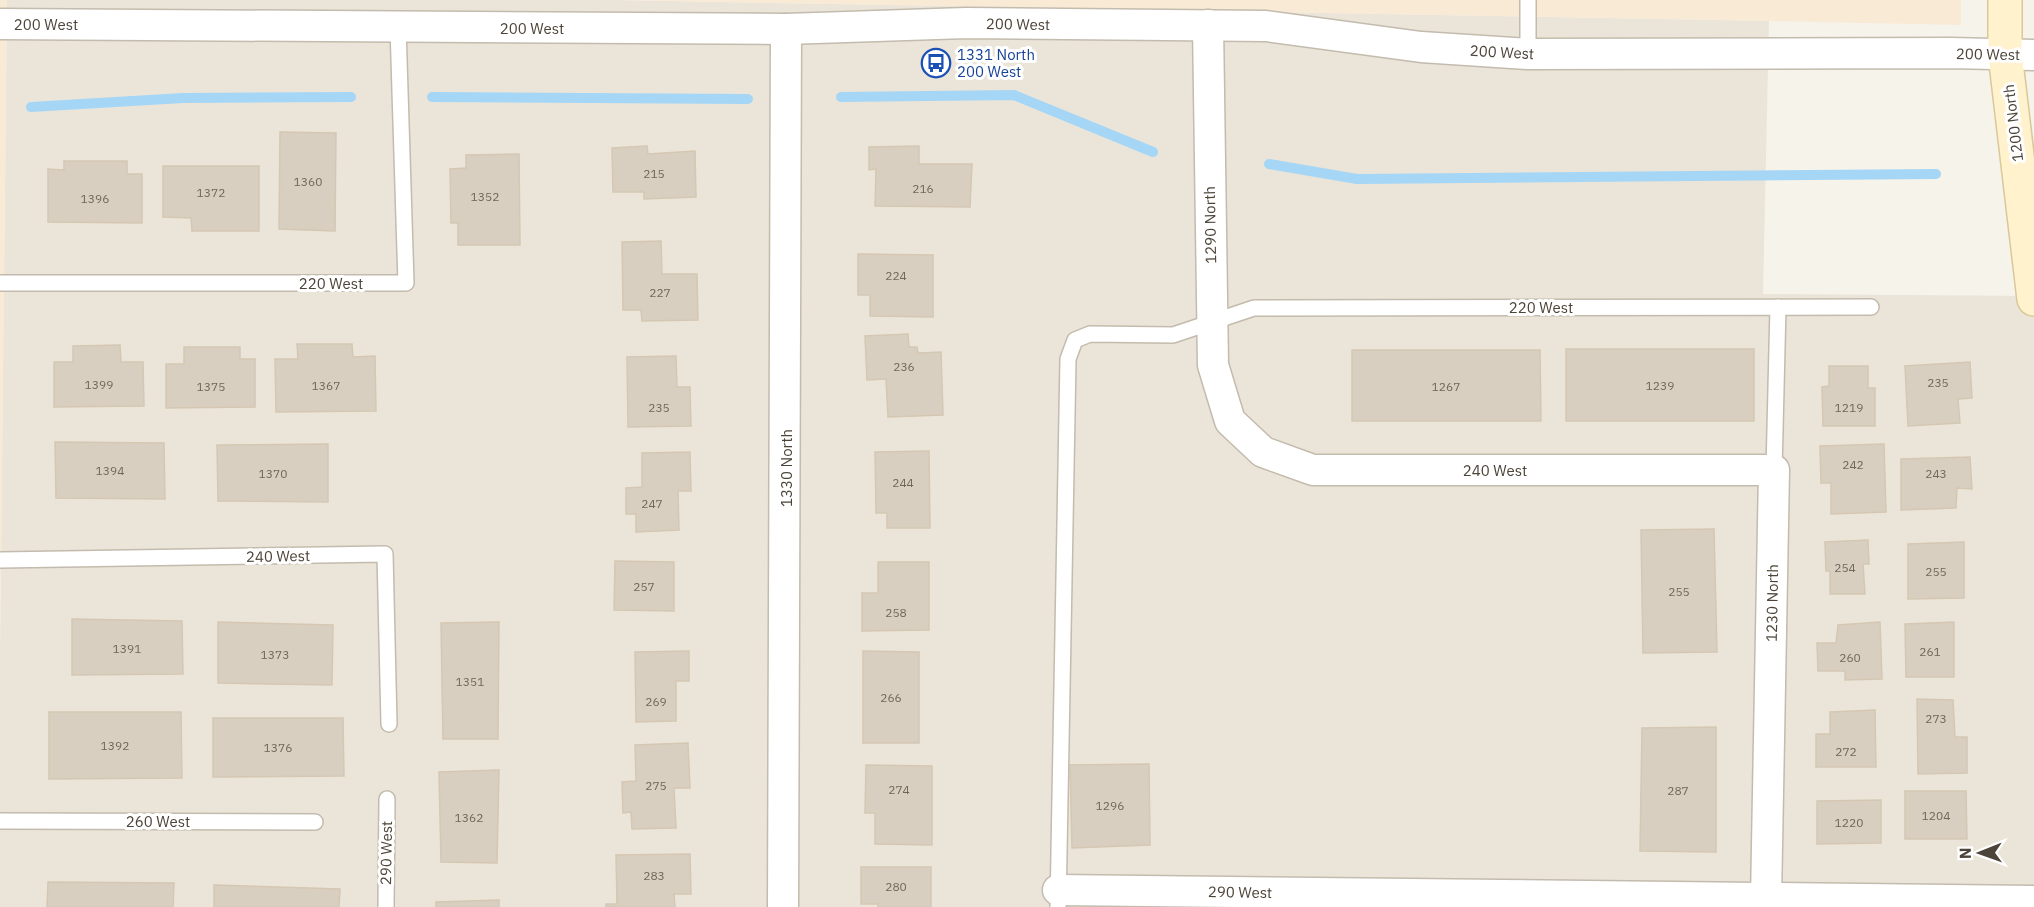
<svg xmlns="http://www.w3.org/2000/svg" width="2034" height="907" font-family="'IBM Plex Sans',sans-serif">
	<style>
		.residential { fill: #ebe5d9 }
		.commercial { fill: #f9ead6 }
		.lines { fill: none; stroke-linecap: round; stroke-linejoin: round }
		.stream { stroke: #a5d6f6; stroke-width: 10 }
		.building { fill: #d9cfc0; stroke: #d5c7b2; stroke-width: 1.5 }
		.lane-casing { stroke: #c3bbad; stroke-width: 18 }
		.street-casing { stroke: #c3bbad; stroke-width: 33 }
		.secondary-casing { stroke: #d9c899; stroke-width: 36 }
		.lane { stroke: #fff; stroke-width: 15 }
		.street { stroke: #fff; stroke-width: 30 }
		.secondary { stroke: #fff2cd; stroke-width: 33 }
		.labels { text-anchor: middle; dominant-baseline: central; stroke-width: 6; stroke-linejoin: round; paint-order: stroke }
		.number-label { font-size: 12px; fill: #6f675a }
		.street-label { font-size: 15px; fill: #4c4438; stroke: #fff }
		.transit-label { font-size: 15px; fill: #164399; stroke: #fff; text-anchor: start }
	</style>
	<rect width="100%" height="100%" fill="#f6f3eb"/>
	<!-- residential -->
	<polygon class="residential" points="7,0 618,0 1769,21 1763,294 2034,296 2034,907 0,907 0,648"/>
	<!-- commercial -->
	<g class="commercial">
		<polygon points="0,0 7,0 0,648"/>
		<polygon points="618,0 1961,0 1961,25 1769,21"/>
	</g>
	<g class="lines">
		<!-- stream -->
		<g class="stream">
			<polyline points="432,97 748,99"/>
			<polyline points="841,97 1014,95 1153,152"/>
			<polyline points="31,107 183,98 351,97"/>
			<polyline points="1269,164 1357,179 1936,174"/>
		</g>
	</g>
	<!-- building -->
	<g class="building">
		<polygon points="280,132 336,133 335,231 279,229"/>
		<polygon points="647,146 648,154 695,151 696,197 644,199 644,192 613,192 612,148"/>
		<polygon points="919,146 919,164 972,164 970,207 875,206 876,169 869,170 869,147"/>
		<polygon points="519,154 520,245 458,245 458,223 451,223 450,169 466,168 466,155"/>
		<polygon points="64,161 127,161 127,174 142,174 142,223 48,222 48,169 64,170"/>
		<polygon points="163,166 259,166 259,231 192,231 191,218 163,217"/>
		<polygon points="661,241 662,274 697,274 698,320 642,321 641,310 623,310 622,242"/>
		<polygon points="858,254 933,255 933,317 870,316 870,295 858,295"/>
		<polygon points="908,334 909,347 917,347 918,353 941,352 943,415 888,417 886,379 867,380 865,336"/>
		<polygon points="297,344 352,344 353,357 375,356 376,411 276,412 275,359 298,359"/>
		<polygon points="120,345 121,362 143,362 144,406 54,407 54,362 73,362 73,346"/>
		<polygon points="184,347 240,347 240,359 255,359 255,407 166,408 166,364 184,364"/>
		<rect x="1566" y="349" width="188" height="72"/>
		<polygon points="1352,350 1540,350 1541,421 1352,421"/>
		<polygon points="676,356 677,387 690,387 691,426 628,427 627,357"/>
		<polygon points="1970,362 1972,398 1958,399 1960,423 1908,426 1905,366"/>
		<polygon points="1829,366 1868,366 1868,388 1875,388 1875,426 1823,426 1822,387 1829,386"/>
		<polygon points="55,442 164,443 165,499 56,498"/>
		<polygon points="328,444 328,502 218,501 217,445"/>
		<polygon points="1884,444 1886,512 1831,514 1831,483 1821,483 1820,446"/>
		<polygon points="929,451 930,528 887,528 887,513 876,513 875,452"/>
		<polygon points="690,452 691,491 678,491 679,530 636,532 636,514 626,514 626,488 642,487 642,453"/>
		<polygon points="1970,457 1972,489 1957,488 1956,508 1901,510 1901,459"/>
		<polygon points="1714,529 1717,652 1643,653 1641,530"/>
		<polygon points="1868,540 1869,564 1863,564 1865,594 1830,594 1830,571 1826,571 1825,542"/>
		<polygon points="1964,542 1964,598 1908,599 1908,544"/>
		<polygon points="615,561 674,562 674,611 614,610"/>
		<polygon points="878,562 929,562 929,630 862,631 862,593 878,593"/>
		<polygon points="72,619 182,621 183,674 72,675"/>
		<polygon points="218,622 333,625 332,685 218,683"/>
		<polygon points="499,622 498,739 443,739 441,623"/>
		<polygon points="1880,622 1882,679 1845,680 1845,671 1818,671 1817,643 1836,643 1838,625"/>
		<polygon points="1954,622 1954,677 1906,677 1905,624"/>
		<polygon points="689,651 689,681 676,681 676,721 636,722 635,652"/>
		<polygon points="863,651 919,652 919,743 863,743"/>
		<polygon points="1917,699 1953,700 1955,737 1967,737 1967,773 1918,774"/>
		<polygon points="1875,710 1876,767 1816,767 1816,734 1830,734 1830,712"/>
		<polygon points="49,712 181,712 182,778 49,779"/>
		<polygon points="213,718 343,718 344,776 213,777"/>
		<polygon points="1716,727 1716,852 1640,851 1642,728"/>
		<polygon points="688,743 690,788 674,788 676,828 632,829 631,812 623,813 622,782 636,781 635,745"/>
		<polygon points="1149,764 1150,845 1072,848 1070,765"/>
		<polygon points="866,765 932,766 932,845 875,844 875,813 865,813"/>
		<polygon points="499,770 497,863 441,862 439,772"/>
		<polygon points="1905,791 1966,791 1967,839 1905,839"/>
		<polygon points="1881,800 1881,843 1817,844 1817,801"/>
		<polygon points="690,854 691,894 674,894 675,907 606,907 606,904 617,904 616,855"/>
		<polygon points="861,867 931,867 931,907 878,907 878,904 861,904"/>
		<polygon points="48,882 174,883 173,907 47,907"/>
		<polygon points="214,885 340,889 339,907 214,907"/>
		<polygon points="499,900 499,907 436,907 436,902"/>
	</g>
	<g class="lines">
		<!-- lane casing -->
		<g class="lane-casing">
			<g id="lane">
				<polyline points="1528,54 1528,0"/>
				<polyline points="0,283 406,283 398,27"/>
				<polyline points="1774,470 1778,307"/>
				<polyline points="0,560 385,554 389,724"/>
				<polyline points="0,821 315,822"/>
				<polyline points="386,907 387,799"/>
				<polyline points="1058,907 1068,359 1075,340 1090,334 1173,335 1254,308 1871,307"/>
			</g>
		</g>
		<!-- street casing -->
		<g class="street-casing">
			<g id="street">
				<polyline points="0,24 786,29 966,23 1266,26 1421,47 1528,54 1951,53 2034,55"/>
				<polyline points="1208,25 1213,365 1230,421 1263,452 1313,470 1774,470 1766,900"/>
				<polyline points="1058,890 2034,901"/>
				<polyline points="783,907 786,29"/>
			</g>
		</g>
		<!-- secondary casing -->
		<g class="secondary-casing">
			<polyline id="secondary" points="2005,0 2005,54 2034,299"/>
		</g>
		<!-- lane -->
		<use href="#lane" class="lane"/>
		<!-- street -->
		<use href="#street" class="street"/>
		<!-- secondary -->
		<use href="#secondary" class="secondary"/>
	</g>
	<!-- icons -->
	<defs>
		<g id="bus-ring" transform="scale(1.5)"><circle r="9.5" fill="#fff" stroke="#1a4fb4" stroke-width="1.5"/><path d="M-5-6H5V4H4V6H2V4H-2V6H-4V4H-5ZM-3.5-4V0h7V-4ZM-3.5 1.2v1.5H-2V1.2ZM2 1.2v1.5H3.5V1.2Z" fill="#1a4fb4"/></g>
	</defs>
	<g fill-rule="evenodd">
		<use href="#bus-ring" x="936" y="63"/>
	</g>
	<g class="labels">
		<!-- number labels -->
		<g class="number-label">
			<text x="654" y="173">215</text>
			<text x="308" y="181">1360</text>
			<text x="923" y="188">216</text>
			<text x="211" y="192">1372</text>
			<text x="485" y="196">1352</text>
			<text x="95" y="198">1396</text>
			<text x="896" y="275">224</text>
			<text x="660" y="292">227</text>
			<text x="904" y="366">236</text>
			<text x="1938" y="382">235</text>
			<text x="99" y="384">1399</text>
			<text x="326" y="385">1367</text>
			<text x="1660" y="385">1239</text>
			<text x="211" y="386">1375</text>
			<text x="1446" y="386">1267</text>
			<text x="659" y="407">235</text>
			<text x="1849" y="407">1219</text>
			<text x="1853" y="464">242</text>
			<text x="110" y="470">1394</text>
			<text x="273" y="473">1370</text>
			<text x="1936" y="473">243</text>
			<text x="903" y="482">244</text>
			<text x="652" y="503">247</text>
			<text x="1845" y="567">254</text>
			<text x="1936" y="571">255</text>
			<text x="644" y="586">257</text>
			<text x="1679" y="591">255</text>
			<text x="896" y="612">258</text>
			<text x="127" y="648">1391</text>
			<text x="1930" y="651">261</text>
			<text x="275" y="654">1373</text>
			<text x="1850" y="657">260</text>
			<text x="470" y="681">1351</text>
			<text x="891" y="697">266</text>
			<text x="656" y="701">269</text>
			<text x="1936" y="718">273</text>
			<text x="115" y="745">1392</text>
			<text x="278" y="747">1376</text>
			<text x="1846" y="751">272</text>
			<text x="656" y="785">275</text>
			<text x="899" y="789">274</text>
			<text x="1678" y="790">287</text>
			<text x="1110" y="805">1296</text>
			<text x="1936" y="815">1204</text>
			<text x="469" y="817">1362</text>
			<text x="1849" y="822">1220</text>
			<text x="654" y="875">283</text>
			<text x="896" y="886">280</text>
		</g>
		<!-- street labels -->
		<g class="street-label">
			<text x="46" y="24">200 West</text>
			<text transform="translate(1018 24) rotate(1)">200 West</text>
			<text x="532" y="28">200 West</text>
			<text transform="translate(1502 52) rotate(3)">200 West</text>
			<text transform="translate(1988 54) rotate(1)">200 West</text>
			<text transform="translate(2013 123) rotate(-97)">1200 North</text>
			<text transform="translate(1210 225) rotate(-91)">1290 North</text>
			<text x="331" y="283">220 West</text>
			<text x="1541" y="307">220 West</text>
			<text transform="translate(786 468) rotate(-90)">1330 North</text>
			<text x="1495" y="470">240 West</text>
			<text transform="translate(278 556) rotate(-1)">240 West</text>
			<text transform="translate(1772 603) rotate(-89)">1230 North</text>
			<text x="158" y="821">260 West</text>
			<text transform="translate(386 853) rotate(-89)">290 West</text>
			<text transform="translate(1240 892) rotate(1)">290 West</text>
		</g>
		<!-- transit labels -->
		<g class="transit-label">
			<text x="957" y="54">1331 North<tspan x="957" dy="17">200 West</tspan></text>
		</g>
	</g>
	<!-- north arrow -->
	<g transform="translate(1980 853) rotate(269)" stroke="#ffffff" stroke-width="4.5" paint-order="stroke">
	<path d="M0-4.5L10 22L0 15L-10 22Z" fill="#4c4438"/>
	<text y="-9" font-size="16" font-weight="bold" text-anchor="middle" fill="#4c4438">N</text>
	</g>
</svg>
